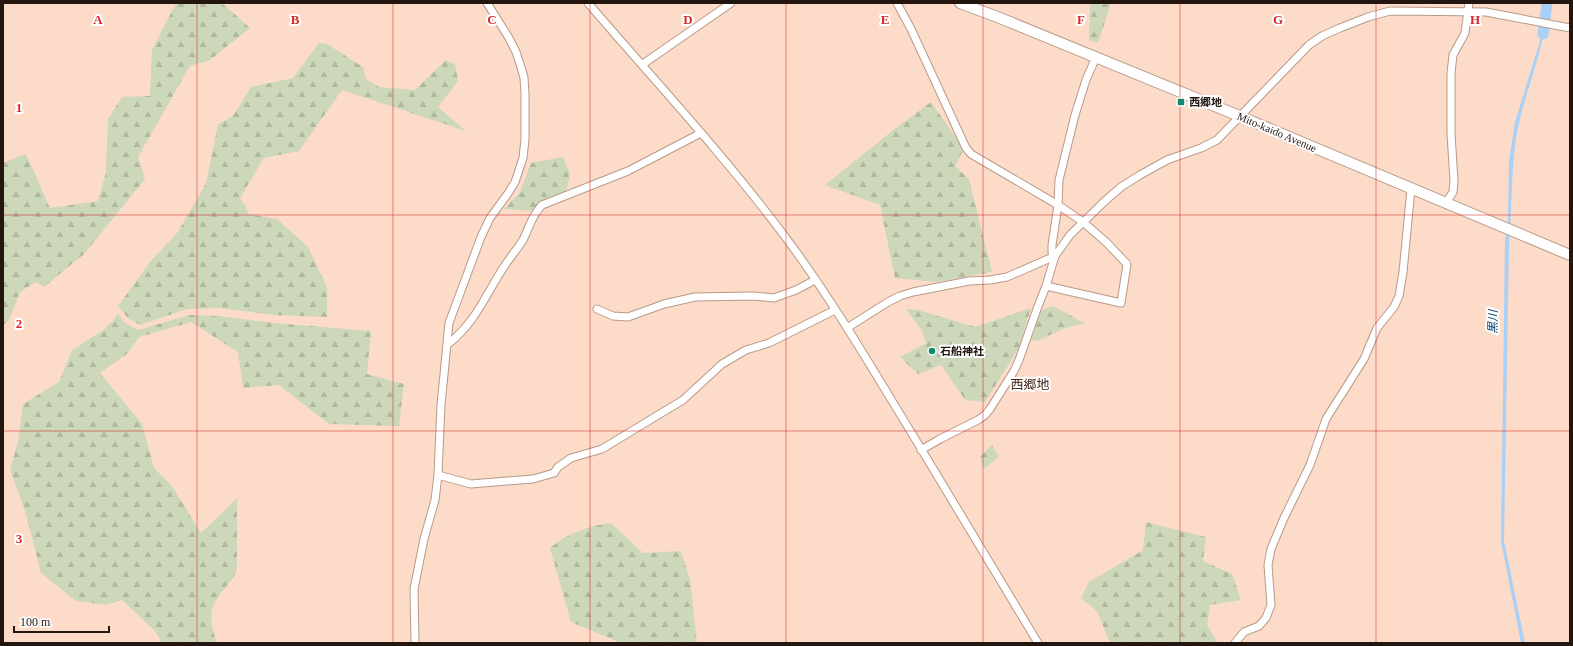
<svg xmlns="http://www.w3.org/2000/svg" width="1573" height="646" font-family="'Times New Roman','Noto Sans JP',serif">
	<style>
		.forest { fill: url(#forest-firs) }
		.water { fill: #aad0f5 }
		.lines { fill: none; stroke-linecap: round; stroke-linejoin: round }
		.river { stroke: #aad0f5; stroke-width: 11 }
		.minor-casing { stroke: #b99a88; stroke-width: 9 }
		.highway-casing { stroke: #b99a88; stroke-width: 12 }
		.minor { stroke: #fff; stroke-width: 7 }
		.highway { stroke: #fff; stroke-width: 10 }
		.grid { fill: none; stroke: #d62828; stroke-width: 1; stroke-opacity: 0.55 }
		.poi-dot { fill: #108b6e; stroke: #fff; stroke-width: 1.5 }
		.labels { text-anchor: middle; dominant-baseline: central; stroke-width: 4; stroke-linejoin: round; paint-order: stroke }
		.poi-label { font-size: 11px; font-weight: bold; fill: #22160f; stroke: #fff; text-anchor: start }
		.street-label { font-size: 11px; fill: #22160f; stroke: #fff }
		.water-label { font-size: 12px; font-style: italic; fill: #0e4775; stroke: #fff }
		.quarter-label { font-size: 13px; fill: #412819; stroke: #fff }
		.grid-label { font-size: 13px; text-anchor: middle; font-weight: bold; fill: #d62828; stroke: #fff; stroke-width: 4; stroke-linejoin: round; paint-order: stroke }
	</style>
	<defs>
		<pattern id="forest-firs" width="22" height="20" patternUnits="userSpaceOnUse"><rect width="22" height="20" fill="#cdd8bb"/><path d="M5 1l3.5 6h-7zM16 11l3.5 6h-7z" fill="#b0b9a0"/></pattern>
	</defs>
	<rect width="100%" height="100%" fill="#fcdbc8"/>
	<!-- forest -->
	<g class="forest">
		<polygon points="176,3 222,3 250,28 210,60 190,66 138,157 145,179 84,254 44,287 36,282 20,292 9,320 3,325 3,163 26,154 50,208 98,201 106,172 108,119 122,97 150,96 152,50"/>
		<polygon points="1090,3 1111,3 1098,43 1089,40"/>
		<polygon points="319,43 327,44 363,67 366,79 379,87 415,90 446,60 455,64 458,81 438,107 466,131 342,90 299,151 264,158 240,198 249,214 277,219 308,247 327,287 327,317 274,315 219,308 187,309 140,325 128,318 118,306 150,262 178,232 206,183 218,124 233,116 251,87 293,78"/>
		<polygon points="931,102 964,149 955,166 969,179 992,272 937,282 895,278 880,205 825,185 892,131"/>
		<polygon points="563,157 570,174 566,192 531,211 504,209 520,192 531,163"/>
		<polygon points="1053,306 1084,323 1063,329 1037,341 1031,340 1040,311"/>
		<polygon points="1031,308 1019,348 985,402 965,400 941,365 918,374 900,357 926,343 922,331 906,309 918,310 975,327"/>
		<path d="M 118,313 L 124,322 L 138,330 L 189,315 L 218,316 L 274,323 L 371,331 L 367,374 L 404,384 L 399,426 L 329,424 L 279,385 L 243,388 L 238,352 L 191,322 L 139,337 L 128,353 L 100,373 L 142,424 L 154,468 L 172,486 L 201,533 L 237,498 L 237,567 C 235,577 232,580 225,588 C 207,609 209,618 217,643 L 162,643 L 155,631 L 122,600 L 106,605 L 76,601 L 41,573 L 25,511 L 10,469 L 18,442 L 23,404 L 59,382 L 72,350 L 102,331 L 113,321 Z"/>
		<polygon points="992,445 999,456 984,469 980,457"/>
		<polygon points="1146,522 1206,537 1203,561 1232,574 1241,600 1210,605 1207,625 1218,643 1110,643 1097,611 1081,598 1089,582 1143,550"/>
		<path d="M 611,523 L 643,553 L 681,551 L 690,580 L 697,643 L 621,643 L 571,622 L 550,548 C 567,533 589,526 611,523 Z"/>
	</g>
	<!-- water -->
	<path class="water" d="M 1543,19 L 1546,20 C 1541,56 1527,88 1519,123 C 1510,162 1513,202 1509,241 L 1504,541 L 1525,643 L 1521,643 L 1501,541 L 1505,241 L 1508,220 L 1509,161 L 1515,122 L 1540,41 Z"/>
	<g class="lines">
		<!-- river -->
		<polyline class="river" points="1543,34 1547,3"/>
		<!-- minor casing -->
		<g class="minor-casing">
			<g id="minor">
				<path d="M 588,3 C 655,81 725,156 786,238 C 833,301 873,370 914,437 C 955,506 997,574 1038,643"/>
				<polyline points="897,3 911,29 966,148 971,154 1058,205 1083,222 1106,242 1127,264 1121,303 1046,286"/>
				<polyline points="643,64 731,3"/>
				<polyline points="1446,203 1453,192 1454,181 1451,134 1451,73 1453,55 1465,33 1469,3"/>
				<polyline points="597,309 613,316 628,317 664,304 695,297 754,296 774,298 796,290 815,280"/>
				<polyline points="847,328 888,302 900,296 913,292 969,281 990,280 1007,277 1055,256 1052,253 1052,245 1058,205 1059,180 1075,115 1086,80 1096,57"/>
				<path d="M 448,344 C 473,325 484,299 500,273 C 507,261 516,251 523,240 C 529,228 532,215 542,205 L 628,171 L 701,133"/>
				<polyline points="921,450 940,439 978,420 985,415 990,409 1014,371 1019,360 1037,309 1046,286 1055,256 1070,235 1106,200 1121,187 1140,175 1167,160 1201,148 1217,140 1309,45 1322,36 1340,28 1368,17 1390,11 1486,12 1570,28"/>
				<polyline points="438,475 471,484 533,479 554,473 558,467 571,458 602,449 683,400 722,364 746,350 769,343 835,310"/>
				<polyline points="415,643 414,589 424,539 435,500 438,475 441,405 449,323 481,237 490,218 509,192 515,182 523,158 525,139 525,94 524,78 521,67 516,52 509,38 487,3"/>
				<polyline points="1235,643 1244,632 1259,626 1266,618 1271,605 1268,565 1271,549 1284,518 1310,465 1326,419 1364,359 1377,328 1394,307 1399,296 1403,272 1411,189"/>
			</g>
		</g>
		<!-- highway casing -->
		<g class="highway-casing">
			<polyline id="highway" points="960,3 1000,18 1232,113 1570,255"/>
		</g>
		<!-- minor -->
		<use href="#minor" class="minor"/>
		<!-- highway -->
		<use href="#highway" class="highway"/>
	</g>
	<!-- grid -->
	<path class="grid" d="M 197,3 L 197,643M 393,3 L 393,643M 590,3 L 590,643M 786,3 L 786,643M 983,3 L 983,643M 1180,3 L 1180,643M 1376,3 L 1376,643M 3,215 L 1570,215M 3,431 L 1570,431"/>
	<!-- markers -->
	<g class="poi-dot">
		<rect x="1177" y="98" width="8" height="8" rx="2"/>
		<circle cx="932" cy="351" r="4"/>
	</g>
	<g class="labels">
		<!-- poi labels -->
		<g class="poi-label">
			<text x="1189" y="102">西郷地</text>
			<text x="940" y="351">石船神社</text>
		</g>
		<!-- street labels -->
		<g class="street-label">
			<text transform="translate(1277 132) rotate(23)">Mito-kaido Avenue</text>
		</g>
		<!-- water labels -->
		<g class="water-label">
			<text transform="translate(1493 322) rotate(-89)">黒川</text>
		</g>
		<!-- quarter labels -->
		<g class="quarter-label">
			<text x="1030" y="384">西郷地</text>
		</g>
	</g>
	<g class="grid-label">
		<text x="98" y="24">A</text>
		<text x="295" y="24">B</text>
		<text x="492" y="24">C</text>
		<text x="688" y="24">D</text>
		<text x="885" y="24">E</text>
		<text x="1081" y="24">F</text>
		<text x="1278" y="24">G</text>
		<text x="1475" y="24">H</text>
		<text x="19" y="112">1</text>
		<text x="19" y="328">2</text>
		<text x="19" y="543">3</text>
	</g>
	<!-- border -->
	<rect width="1573" height="646" fill="none" stroke="#22160f" stroke-width="8"/>
	<!-- scale -->
	<path d="M14 626v6h95v-6" fill="none" stroke="#22160f" stroke-width="2"/>
	<text x="20" y="626" font-size="12" fill="#22160f" stroke="#ffffff" stroke-width="3" paint-order="stroke">100 m</text>
</svg>
